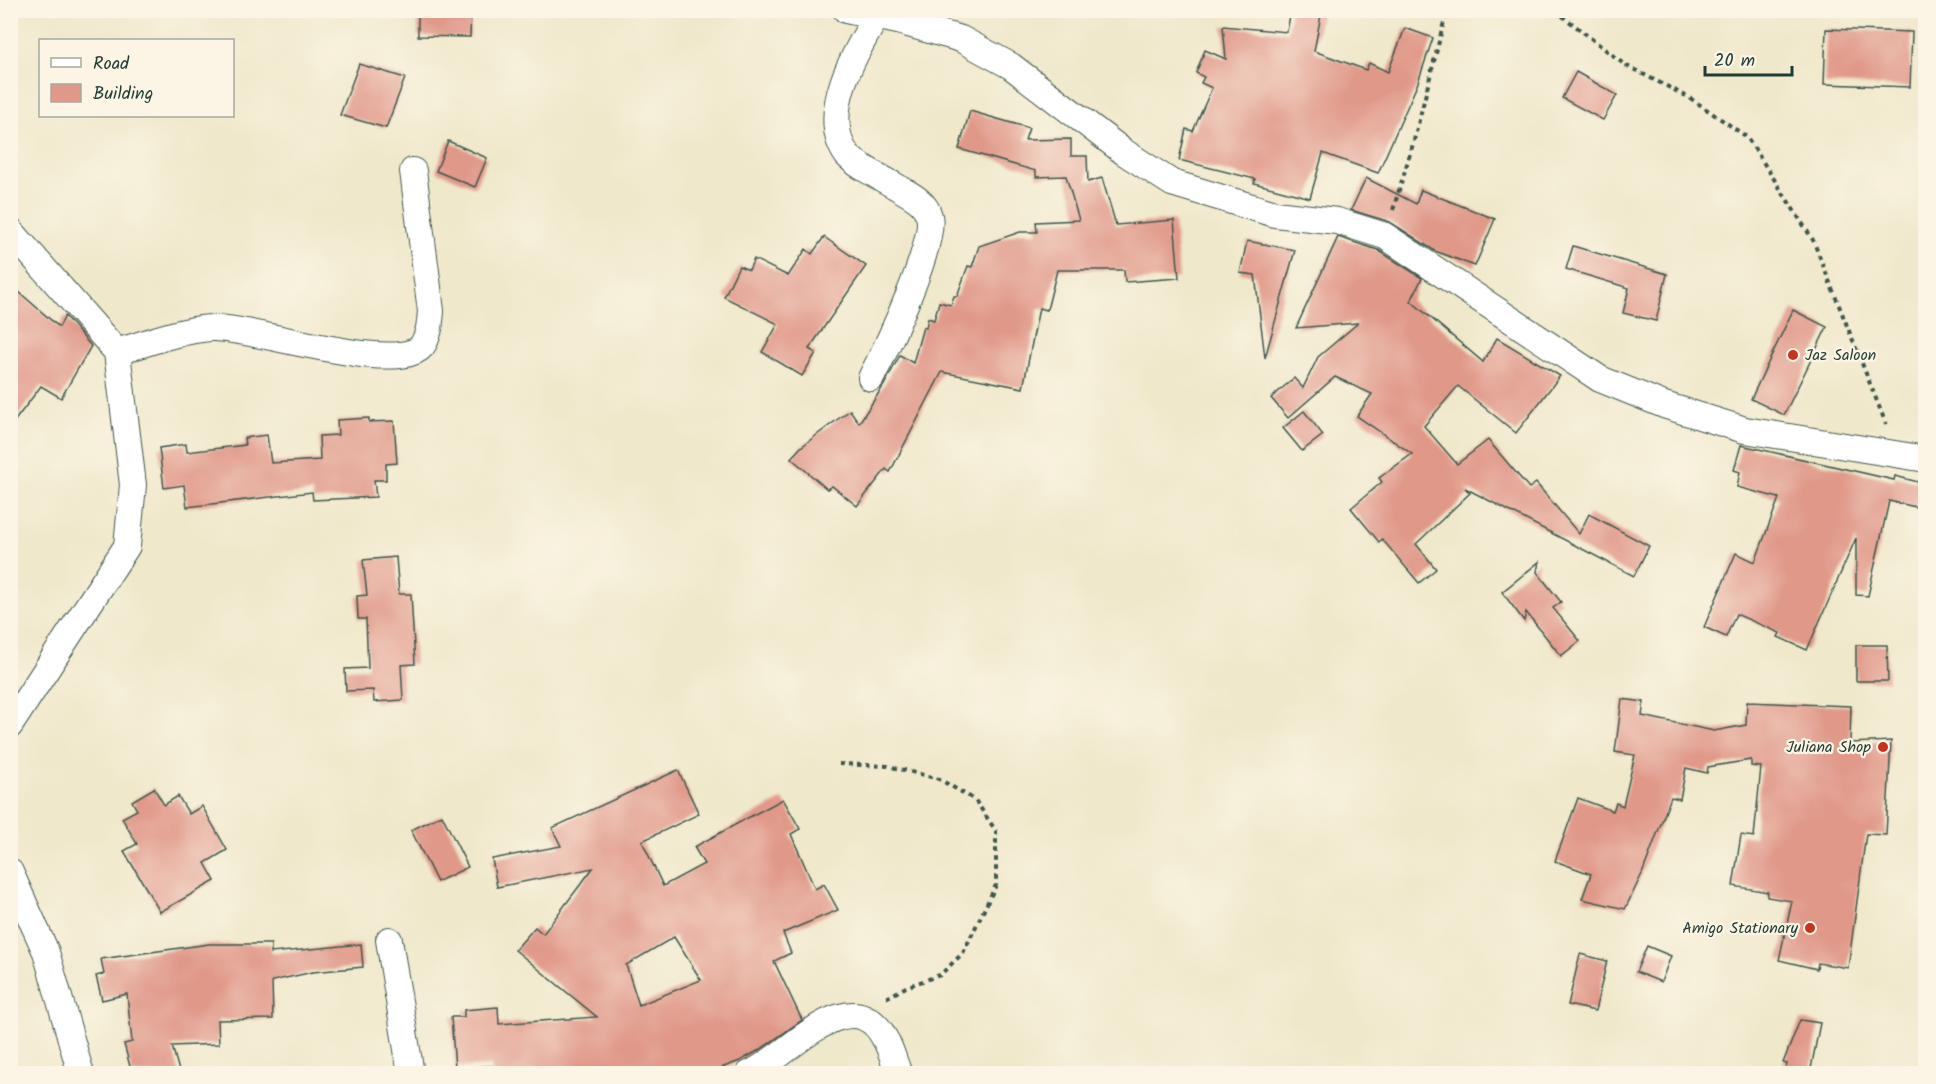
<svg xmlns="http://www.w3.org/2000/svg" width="1936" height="1084" font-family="Kalam,sans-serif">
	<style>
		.building { fill: #e09889; fill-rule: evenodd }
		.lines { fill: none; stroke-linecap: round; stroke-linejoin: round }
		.street-casing { stroke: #3e574b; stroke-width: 28 }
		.path { stroke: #3e574b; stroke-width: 4; stroke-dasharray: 4.5 4.5; stroke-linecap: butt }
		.street { stroke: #fff; stroke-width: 26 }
		.poi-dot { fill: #c8321e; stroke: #fcf5e5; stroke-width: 2 }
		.labels { text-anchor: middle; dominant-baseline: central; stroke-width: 4.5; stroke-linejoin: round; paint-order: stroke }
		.poi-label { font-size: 16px; fill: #1f3d34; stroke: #fcf5e5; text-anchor: end }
	</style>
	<rect width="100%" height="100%" fill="#fcf5e5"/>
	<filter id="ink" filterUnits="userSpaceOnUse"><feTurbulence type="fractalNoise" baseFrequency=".0167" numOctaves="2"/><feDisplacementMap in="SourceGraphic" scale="12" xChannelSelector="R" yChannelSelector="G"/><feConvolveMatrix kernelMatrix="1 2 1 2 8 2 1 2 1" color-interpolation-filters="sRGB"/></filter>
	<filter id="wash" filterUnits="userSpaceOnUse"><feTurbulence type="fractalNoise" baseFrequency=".008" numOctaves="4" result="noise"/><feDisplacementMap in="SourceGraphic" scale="24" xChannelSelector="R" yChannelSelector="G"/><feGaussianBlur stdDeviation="1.35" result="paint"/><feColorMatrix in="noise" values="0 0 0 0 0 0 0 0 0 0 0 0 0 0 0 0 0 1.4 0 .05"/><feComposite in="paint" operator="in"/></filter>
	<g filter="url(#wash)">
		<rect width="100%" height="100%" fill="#efe8cb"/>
		<g id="blocks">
			<!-- building -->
			<g class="building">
				<polygon points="418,10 471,10 470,37 418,36"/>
				<polygon points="1291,10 1322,10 1314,51 1366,70 1369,63 1388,72 1405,28 1433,38 1417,85 1378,173 1323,153 1310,198 1254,183 1255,179 1179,160 1186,129 1193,131 1212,88 1201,83 1204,77 1196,73 1205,50 1226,59 1223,26 1287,32"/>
				<polygon points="1826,29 1912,32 1910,87 1824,84"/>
				<polygon points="359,64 405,78 386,128 340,115"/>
				<polygon points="1576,72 1617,95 1603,120 1562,98"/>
				<polygon points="970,111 1029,128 1025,140 1071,139 1071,156 1087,156 1088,182 1102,178 1116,225 1174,220 1179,278 1125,282 1124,270 1057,270 1047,310 1039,308 1023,388 942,372 890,472 886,469 857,506 832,486 827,489 791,458 801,447 850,410 859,423 884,385 900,355 913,363 923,327 926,328 928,318 934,320 939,302 951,305 954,296 957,296 968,266 972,267 979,246 1020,232 1037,232 1036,222 1079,220 1066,176 1036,177 1036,171 959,149"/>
				<polygon points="448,141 487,158 475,187 436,171"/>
				<polygon points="1366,178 1416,204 1421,190 1495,219 1475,266 1435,251 1390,222 1351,210"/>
				<polygon points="824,237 866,266 809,349 816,353 802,376 762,352 778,324 724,297 739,266 749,270 754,259 788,276 806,249 812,254"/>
				<polygon points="1338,237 1378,250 1422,278 1411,301 1483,362 1497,338 1560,376 1516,433 1458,386 1424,426 1457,464 1488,440 1529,488 1536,483 1579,534 1589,514 1649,546 1634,576 1465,488 1470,493 1416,544 1436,569 1419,583 1382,539 1379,542 1351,508 1382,482 1379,478 1412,454 1357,416 1372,394 1335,377 1288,418 1271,398 1294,378 1303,388 1318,357 1358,323 1296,328"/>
				<polygon points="1247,241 1295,250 1265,358 1255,275 1240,273"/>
				<polygon points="1573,246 1667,274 1656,321 1623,313 1629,288 1566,269"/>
				<polygon points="10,284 59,327 65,316 91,346 61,398 41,386 10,427"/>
				<polygon points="1793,310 1827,327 1784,415 1751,399"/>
				<polygon points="1304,411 1323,435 1302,451 1283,428"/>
				<polygon points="369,418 369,422 394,421 397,463 386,464 386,480 374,480 376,497 313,500 312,492 187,507 184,485 164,488 159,448 186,444 187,452 245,445 244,438 267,435 271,463 320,460 319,436 338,435 337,420"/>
				<polygon points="1741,445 1894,480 1895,476 1922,483 1916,507 1889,501 1868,596 1856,595 1856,538 1807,650 1778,637 1780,633 1736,614 1726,637 1704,627 1736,553 1755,562 1779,498 1737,487 1740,472 1734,470"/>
				<polygon points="396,557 399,594 411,594 415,664 401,665 403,700 374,702 373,690 346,691 345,669 368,668 366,619 358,619 357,596 367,595 363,560"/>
				<polygon points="1539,562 1537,572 1561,602 1553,608 1580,641 1561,656 1526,612 1524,621 1502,592"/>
				<polygon points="1856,645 1887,645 1888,681 1856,681"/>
				<polygon points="1622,699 1644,702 1642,716 1714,731 1746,725 1747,702 1851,706 1850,743 1891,741 1886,835 1866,834 1848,968 1818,963 1817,969 1779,960 1792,901 1767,897 1768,892 1733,886 1741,835 1754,837 1761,767 1751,766 1751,760 1708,767 1707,773 1686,768 1680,799 1671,797 1642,874 1625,909 1582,899 1591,874 1555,861 1578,798 1613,811 1616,803 1623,806 1635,755 1615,752"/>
				<path d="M 678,770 L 699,814 L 642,841 L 663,886 L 704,864 L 694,847 L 783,799 L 800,829 L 791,834 L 815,889 L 824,884 L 838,910 L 783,933 L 791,953 L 774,961 L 802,1020 L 761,1049 L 740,1061 L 705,1074 L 492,1074 L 491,1066 L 455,1068 L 451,1017 L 464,1017 L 464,1010 L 498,1007 L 499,1024 L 597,1017 L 515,950 L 535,927 L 543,934 L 593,868 L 497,887 L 492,859 L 561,846 L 552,828 ZM 674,937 L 701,980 L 639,1005 L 626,965 Z"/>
				<polygon points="154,788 164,805 178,796 189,814 202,806 227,850 205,863 215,881 160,912 124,851 137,844 122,818 137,810 132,801"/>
				<polygon points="442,815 468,867 437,882 411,830"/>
				<polygon points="209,944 271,944 271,953 361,944 363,967 313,972 272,981 273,1019 218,1020 219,1044 172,1046 180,1074 132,1074 124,1044 132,1042 127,994 102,1000 96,976 104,974 101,959"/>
				<polygon points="1647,946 1671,956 1661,982 1636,972"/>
				<polygon points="1580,954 1607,961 1595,1011 1568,1005"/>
				<polygon points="1800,1020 1820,1023 1810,1074 1785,1070 1787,1064 1783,1063"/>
			</g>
		</g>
	</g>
	<g filter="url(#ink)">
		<use href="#blocks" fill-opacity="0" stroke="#3e574b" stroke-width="1.5"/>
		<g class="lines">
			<!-- street casing -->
			<g class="street-casing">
				<g id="street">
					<polyline points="846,10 898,21 961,39 1011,66 1124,152 1172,183 1275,214 1337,221 1385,236 1600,379 1664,405 1745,430 1926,459"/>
					<polyline points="10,230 117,352 133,485 127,546 10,725"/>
					<path d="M 117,352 C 147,343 180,330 211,328 C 251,326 397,376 422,346 C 429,336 430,323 431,311 L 413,171"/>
					<path d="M 871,378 C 885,351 937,242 929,216 C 925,201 909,194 897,187 C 884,179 855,165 847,155 C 818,114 855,52 877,16"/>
					<polyline points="10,872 46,952 81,1074"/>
					<polyline points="389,940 411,1074"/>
					<path d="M 749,1074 C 787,1058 852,975 885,1039 C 891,1049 894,1062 899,1074"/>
				</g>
			</g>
			<!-- path -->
			<g class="path">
				<polyline points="1555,10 1625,65 1690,98 1747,137 1813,240 1886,424"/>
				<polyline points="1393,210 1413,144 1447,10"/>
				<polyline points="839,764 888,766 939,779 975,800 996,831 996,885 963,953 940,975 906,987 886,998"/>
			</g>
			<!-- street -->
			<use href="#street" class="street"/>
		</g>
	</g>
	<!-- markers -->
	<g class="poi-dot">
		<circle cx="1793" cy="355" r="6"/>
		<circle cx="1883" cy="747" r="6"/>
		<circle cx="1810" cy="928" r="6"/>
	</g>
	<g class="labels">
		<!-- poi labels -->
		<g class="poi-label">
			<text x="1805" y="355" text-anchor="start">Jaz Saloon</text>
			<text x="1871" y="747">Juliana Shop</text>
			<text x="1798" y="928">Amigo Stationary</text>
		</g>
	</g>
	<!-- margin -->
	<rect width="1936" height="1084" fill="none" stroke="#fcf5e5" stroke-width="36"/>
	<!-- legend -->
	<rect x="39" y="39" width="195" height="78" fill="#fcf5e5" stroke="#a4ab9e" stroke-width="1.5"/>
	<rect x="51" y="58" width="30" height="9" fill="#ffffff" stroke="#a4ab9e" stroke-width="1.5"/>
	<text x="93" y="69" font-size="18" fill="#1f3d34">Road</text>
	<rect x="51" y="84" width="30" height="18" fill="#e09889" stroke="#a4ab9e" stroke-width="1.5"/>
	<text x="93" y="99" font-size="18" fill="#1f3d34">Building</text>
	<!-- scale -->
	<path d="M1705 66v9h87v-9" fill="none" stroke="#1f3d34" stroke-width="3"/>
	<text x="1714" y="66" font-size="18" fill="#1f3d34" stroke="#fcf5e5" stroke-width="4.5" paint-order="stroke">20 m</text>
</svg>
